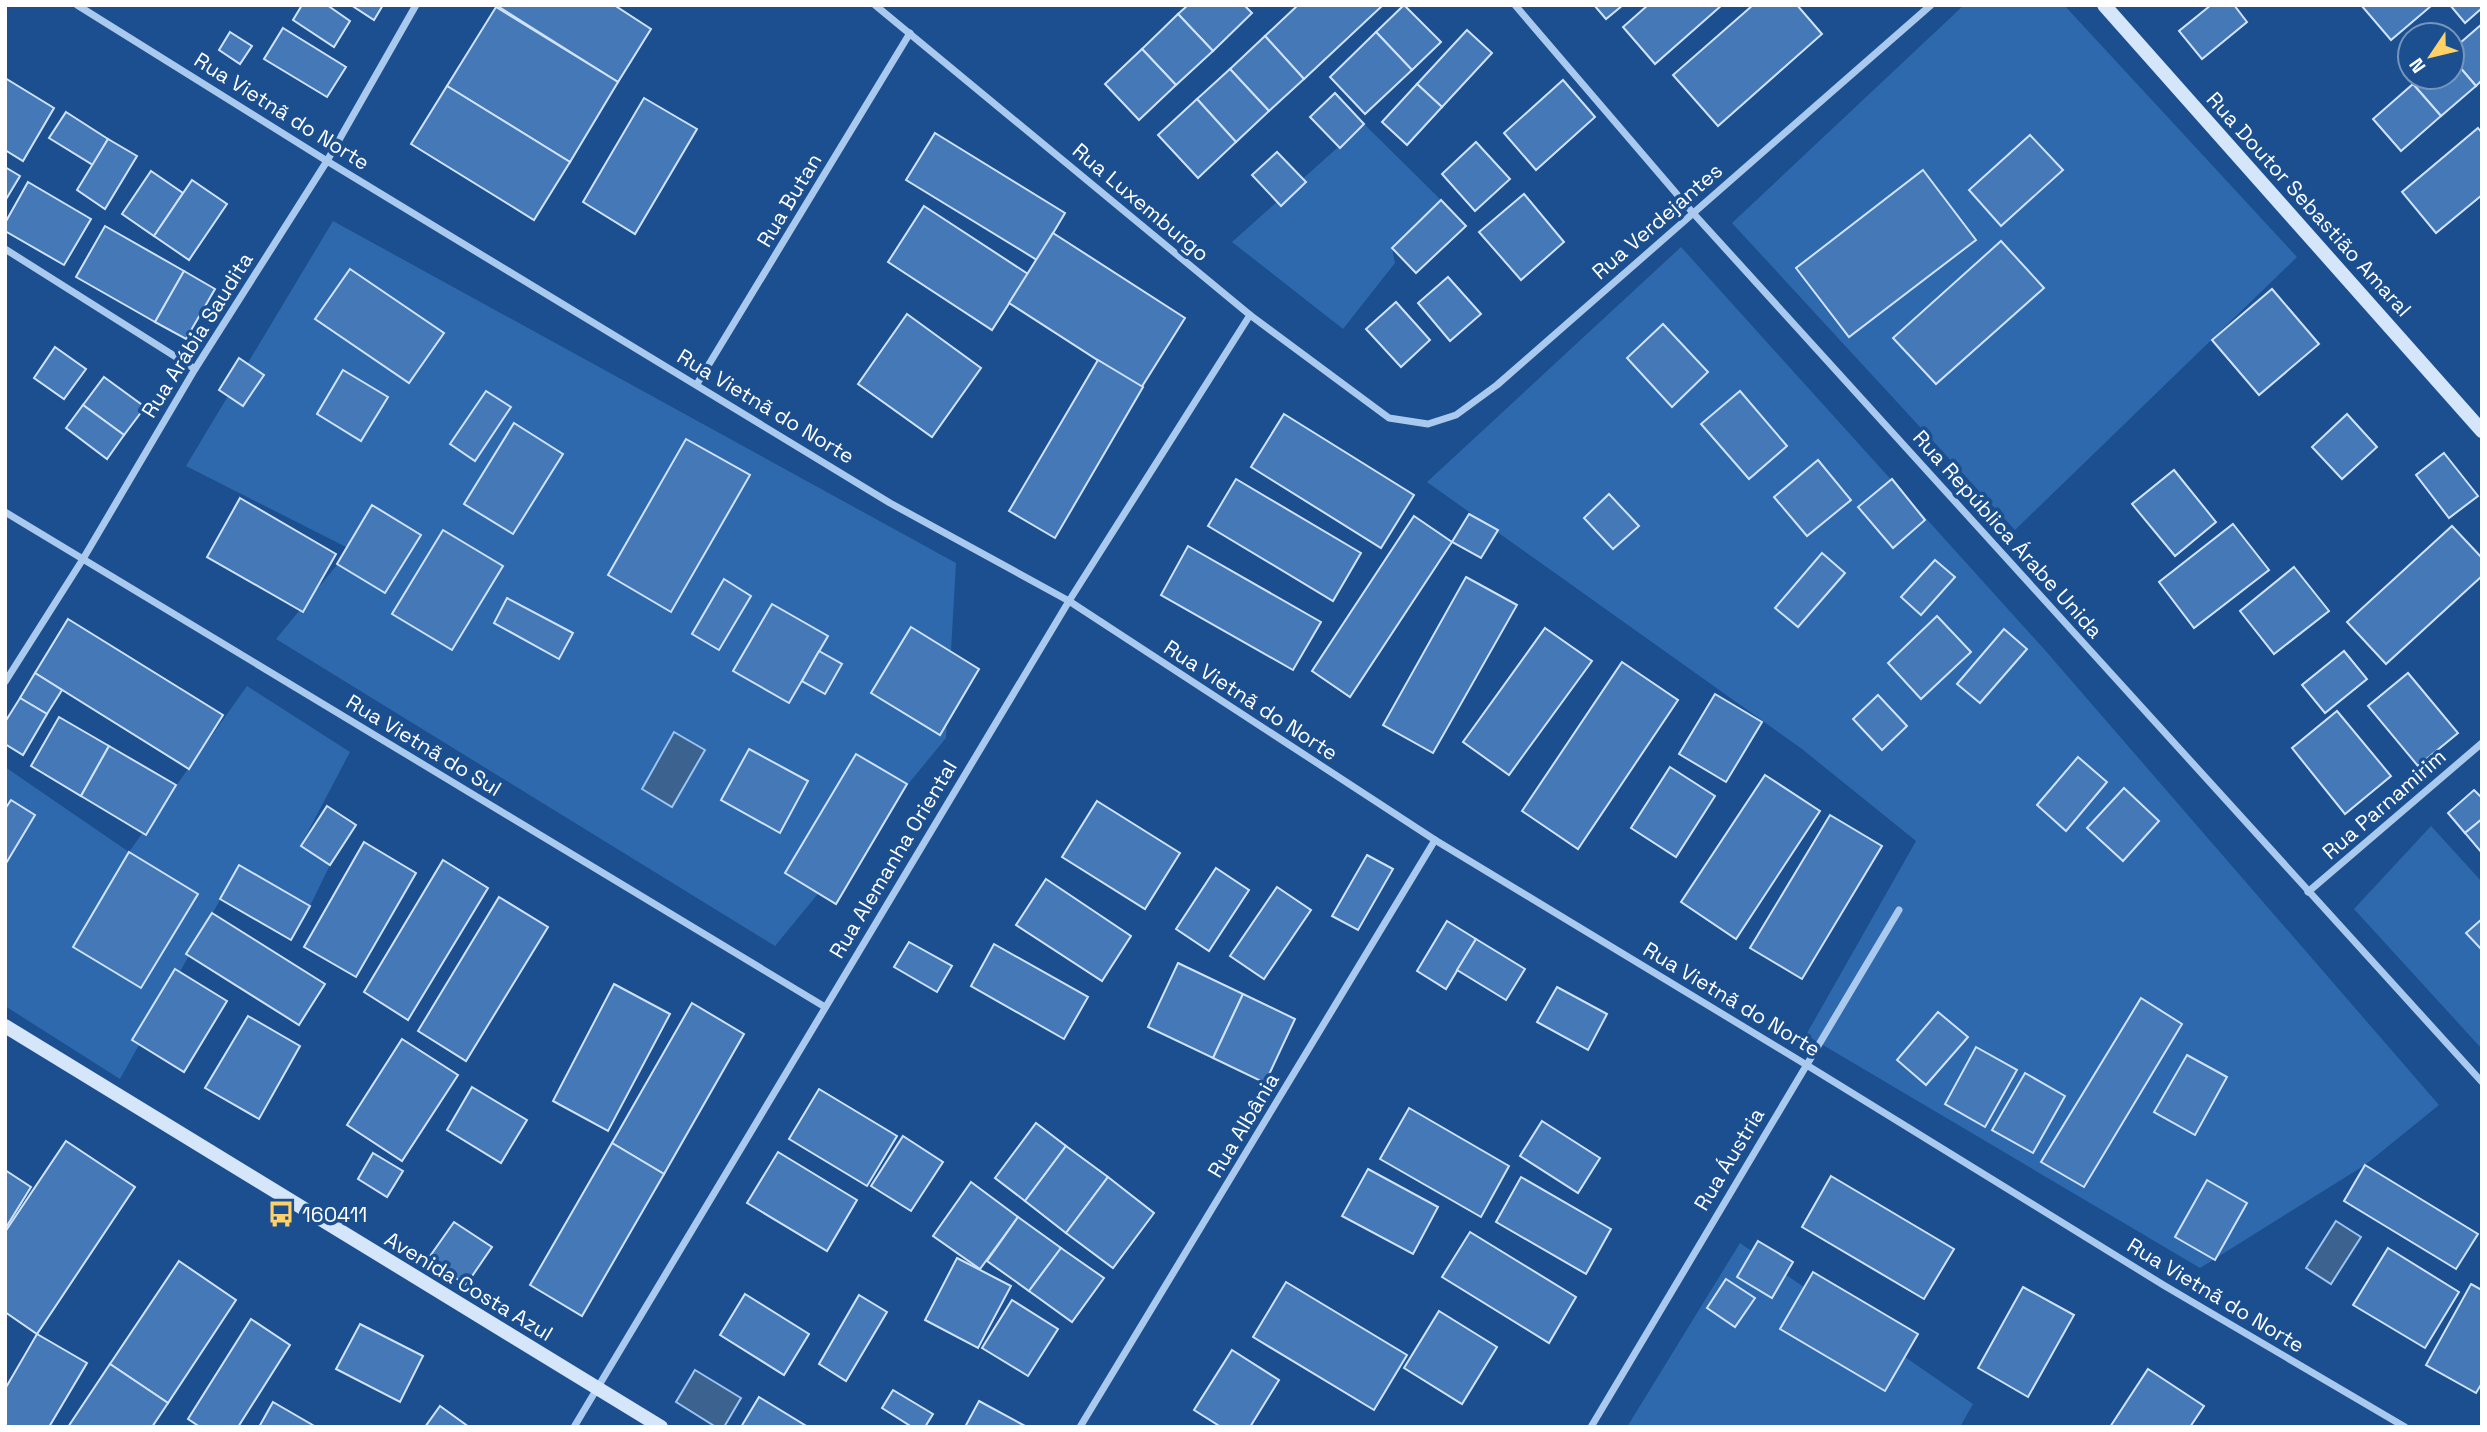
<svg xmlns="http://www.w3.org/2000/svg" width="2487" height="1432" font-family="'Space Grotesk',sans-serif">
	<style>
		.green { fill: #2e69ad }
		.water { fill: #3c6290; stroke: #9cc4f0; stroke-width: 2 }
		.building { fill: #4478b7; stroke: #cfe3fa; stroke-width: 2 }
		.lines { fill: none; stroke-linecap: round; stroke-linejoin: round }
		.street { stroke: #a9c9ee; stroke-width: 7 }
		.secondary { stroke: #d6e6fa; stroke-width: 14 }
		.labels { text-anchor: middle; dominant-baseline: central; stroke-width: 7; stroke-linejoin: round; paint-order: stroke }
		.street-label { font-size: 21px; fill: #fff; stroke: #1b4f8f }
		.poi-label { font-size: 21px; fill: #fff; stroke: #1b4f8f; text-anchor: start }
	</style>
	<rect width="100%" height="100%" fill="#1b4f8f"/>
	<!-- green -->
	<g class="green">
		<polygon points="1964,5 2064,5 2297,257 2015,530 1732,223"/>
		<polygon points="1364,124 1441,200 1392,248 1395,263 1343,329 1232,242"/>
		<polygon points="333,221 956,563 946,738 775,946 276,639 350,549 186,466"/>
		<polygon points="1681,247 2044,649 2439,1105 2365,1165 2200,1268 1806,1035 1916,841 1802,749 1427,482"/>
		<polygon points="247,686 350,752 301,845 330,865 310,906 239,866 120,1079 5,1006 5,767 129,852"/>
		<polygon points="2431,826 2482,882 2482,1049 2354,909"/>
		<polygon points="1740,1243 1973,1404 1960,1427 1627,1427"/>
	</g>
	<!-- water -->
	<g class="water">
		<polygon points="674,732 705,750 672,807 642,789"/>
		<polygon points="2336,1221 2361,1237 2331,1284 2306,1268"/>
		<polygon points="695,1370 741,1398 724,1427 716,1427 676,1402"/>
	</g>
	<!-- building -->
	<g class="building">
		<polygon points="302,5 327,5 350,21 334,47 293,20"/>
		<polygon points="351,5 383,5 374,20"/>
		<polygon points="496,5 614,5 651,29 618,82"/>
		<polygon points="1188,5 1244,5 1252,13 1213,51 1178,14"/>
		<polygon points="1298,5 1383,5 1304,79 1265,36"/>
		<polygon points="1404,5 1441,42 1412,70 1376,32"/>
		<polygon points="1594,5 1623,5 1606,19"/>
		<polygon points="1648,5 1722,5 1655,64 1623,27"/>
		<polygon points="1753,5 1797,5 1822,34 1718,126 1673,75"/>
		<polygon points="2211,5 2234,5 2247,22 2202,59 2179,31"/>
		<polygon points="2361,5 2430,5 2431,6 2391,40"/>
		<polygon points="2450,5 2482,5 2482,8 2465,23"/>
		<polygon points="496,7 618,82 570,162 447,86"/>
		<polygon points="1178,14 1213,51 1176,85 1142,49"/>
		<polygon points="2482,24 2482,80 2476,86 2452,58 2452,50"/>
		<polygon points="283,28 346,67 327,97 264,59"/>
		<polygon points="1467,30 1492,53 1442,107 1417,84"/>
		<polygon points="230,32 252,46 240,64 219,50"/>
		<polygon points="1376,32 1412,70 1365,114 1330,77"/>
		<polygon points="1265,36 1304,79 1269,111 1230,69"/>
		<polygon points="1142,49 1176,85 1139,120 1105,84"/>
		<polygon points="2452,58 2476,86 2441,116 2413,84 2421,77 2452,77"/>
		<polygon points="1230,69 1269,111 1236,142 1197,99"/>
		<polygon points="5,78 54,108 23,161 5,150"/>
		<polygon points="1563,80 1595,117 1536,170 1504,133"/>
		<polygon points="1417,84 1442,107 1407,145 1382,122"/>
		<polygon points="2413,84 2441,116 2401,151 2373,119"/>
		<polygon points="447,86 570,162 534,220 411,144"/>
		<polygon points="1335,93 1364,124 1340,148 1310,117"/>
		<polygon points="644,98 697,129 635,234 583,202"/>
		<polygon points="1197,99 1236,142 1198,178 1158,135"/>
		<polygon points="66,112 108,139 93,165 49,138"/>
		<polygon points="2478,128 2482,133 2482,195 2436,233 2402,192"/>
		<polygon points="935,133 1065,213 1037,260 906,180"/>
		<polygon points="2030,135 2063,170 2001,226 1969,190"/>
		<polygon points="108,139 137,156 105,209 77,190"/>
		<polygon points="1476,142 1510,179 1475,211 1442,174"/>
		<polygon points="1277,152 1306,182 1281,206 1252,175"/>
		<polygon points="5,167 20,176 5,201"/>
		<polygon points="1923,170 1976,240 1849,337 1796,268"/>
		<polygon points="151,171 183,193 154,236 122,214"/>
		<polygon points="192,180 227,204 189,260 154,236"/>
		<polygon points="28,182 91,219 64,265 5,231 5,223"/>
		<polygon points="1524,194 1564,242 1521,280 1479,232"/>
		<polygon points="1441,200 1466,226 1416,273 1392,248"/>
		<polygon points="924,206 1028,274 992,330 888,262"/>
		<polygon points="105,226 184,271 155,322 76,277"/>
		<polygon points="1053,233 1185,318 1141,388 1009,303"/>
		<polygon points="2001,241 2044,288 1936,384 1893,338"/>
		<polygon points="350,269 444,333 409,383 315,319"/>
		<polygon points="184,271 215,289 186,339 155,322"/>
		<polygon points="1448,277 1481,314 1450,341 1418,303"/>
		<polygon points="2272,289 2319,344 2259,395 2212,340"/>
		<polygon points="1396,302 1430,340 1401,367 1366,329"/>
		<polygon points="907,314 981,368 932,437 858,384"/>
		<polygon points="1663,324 1708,372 1672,407 1627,358"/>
		<polygon points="55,347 86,369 64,399 34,378"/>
		<polygon points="239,358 264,375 243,406 219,390"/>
		<polygon points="1098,360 1143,387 1055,538 1009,511"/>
		<polygon points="343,370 388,397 361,441 317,414"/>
		<polygon points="104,377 145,407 124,435 83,405"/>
		<polygon points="486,391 511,407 475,461 450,444"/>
		<polygon points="1740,391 1787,446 1749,479 1701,424"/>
		<polygon points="83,405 124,435 107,459 66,428"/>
		<polygon points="1284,414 1414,495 1381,548 1251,467"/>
		<polygon points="2347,414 2377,447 2342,479 2312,447"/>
		<polygon points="514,423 563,454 513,534 464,504"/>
		<polygon points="686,439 750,475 671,612 608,575"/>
		<polygon points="2444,453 2478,496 2449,518 2416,475"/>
		<polygon points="1818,460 1851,500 1807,536 1774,497"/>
		<polygon points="2174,470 2216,522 2175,556 2132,504"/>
		<polygon points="1236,479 1361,553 1333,601 1208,526"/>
		<polygon points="1892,479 1925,520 1893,548 1858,507"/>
		<polygon points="1609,494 1639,526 1613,549 1584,518"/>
		<polygon points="240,498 336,554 303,612 207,557"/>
		<polygon points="372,505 421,535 385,593 337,564"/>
		<polygon points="1469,514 1498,530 1481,558 1452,542"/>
		<polygon points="1414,516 1452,542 1350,697 1312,671"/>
		<polygon points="2233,524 2269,570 2194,628 2159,582"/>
		<polygon points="2452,526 2482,558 2482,576 2386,664 2347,622"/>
		<polygon points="443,530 503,566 452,650 392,614"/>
		<polygon points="1188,546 1321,622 1293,670 1161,595"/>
		<polygon points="1822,553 1845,573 1798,627 1775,608"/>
		<polygon points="1935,560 1955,577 1921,615 1901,597"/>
		<polygon points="2294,567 2329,611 2274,654 2240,611"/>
		<polygon points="1466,577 1517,605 1433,753 1383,725"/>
		<polygon points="724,579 751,596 719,650 692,634"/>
		<polygon points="507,598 573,633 559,659 494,623"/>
		<polygon points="772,604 828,636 789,703 733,671"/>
		<polygon points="1937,616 1971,652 1921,699 1888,663"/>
		<polygon points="68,619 223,715 189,769 35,673"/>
		<polygon points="911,627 979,669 940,735 871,693"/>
		<polygon points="1545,628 1592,661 1509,775 1463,742"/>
		<polygon points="2004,629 2027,649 1980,703 1957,684"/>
		<polygon points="819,651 842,664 825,694 802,681"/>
		<polygon points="2344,651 2367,679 2325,713 2302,685"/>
		<polygon points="1622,662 1678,700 1578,849 1522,811"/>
		<polygon points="35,673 62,690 47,714 20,698"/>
		<polygon points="2408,673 2458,733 2418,766 2368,706"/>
		<polygon points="1715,694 1762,722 1726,782 1679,754"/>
		<polygon points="1878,695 1907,726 1882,750 1853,719"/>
		<polygon points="20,698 47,714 23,755 5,744 5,722"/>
		<polygon points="2337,711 2391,776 2345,814 2292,748"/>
		<polygon points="59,717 109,746 81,796 31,766"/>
		<polygon points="109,746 176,785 146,835 81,796"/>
		<polygon points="749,749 808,781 780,833 721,800"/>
		<polygon points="856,754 907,784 836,904 785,873"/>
		<polygon points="2078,757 2107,782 2066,831 2037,805"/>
		<polygon points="1670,767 1715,796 1676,857 1631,828"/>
		<polygon points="1765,775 1820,811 1736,939 1681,902"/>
		<polygon points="2124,788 2159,821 2123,861 2087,828"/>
		<polygon points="2474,790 2482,798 2482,819 2465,833 2448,813"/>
		<polygon points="11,800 35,815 5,865 5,809"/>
		<polygon points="1097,801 1180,853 1145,909 1062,857"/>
		<polygon points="327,806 356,825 330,865 301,846"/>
		<polygon points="1830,815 1882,846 1802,979 1750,948"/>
		<polygon points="2482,819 2482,853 2465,833"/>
		<polygon points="364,842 416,873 356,977 304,947"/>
		<polygon points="129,852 198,894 141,988 73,947"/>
		<polygon points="1367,855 1393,869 1358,930 1332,916"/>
		<polygon points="443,860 488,888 408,1020 364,992"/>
		<polygon points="239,865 310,906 291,940 220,899"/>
		<polygon points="1216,868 1249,890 1209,951 1176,929"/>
		<polygon points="1046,879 1131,936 1102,981 1016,925"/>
		<polygon points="1277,887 1311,910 1264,979 1230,956"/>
		<polygon points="499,897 548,927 466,1061 418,1031"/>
		<polygon points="212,913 325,984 299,1025 186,954"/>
		<polygon points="2482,919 2482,950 2466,933"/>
		<polygon points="1447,921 1476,939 1446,989 1417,971"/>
		<polygon points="1476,939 1525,969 1506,1000 1457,970"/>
		<polygon points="909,942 952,966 937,992 894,967"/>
		<polygon points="994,944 1088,997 1064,1039 971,986"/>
		<polygon points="1178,963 1243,994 1213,1058 1148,1027"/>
		<polygon points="175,969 227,1001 184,1072 132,1040"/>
		<polygon points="614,984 670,1014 608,1131 553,1101"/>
		<polygon points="1557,987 1607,1014 1588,1050 1537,1022"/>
		<polygon points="1243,994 1295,1019 1265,1083 1213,1058"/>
		<polygon points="2141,998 2182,1024 2084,1187 2041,1162"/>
		<polygon points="692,1003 744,1034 664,1174 612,1143"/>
		<polygon points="1938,1012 1968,1037 1926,1085 1897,1060"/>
		<polygon points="248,1016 300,1046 259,1119 205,1088"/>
		<polygon points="402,1039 458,1075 402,1161 347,1125"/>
		<polygon points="1976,1047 2017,1070 1985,1127 1945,1104"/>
		<polygon points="2187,1055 2227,1077 2195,1135 2154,1112"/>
		<polygon points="2025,1073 2065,1096 2033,1153 1992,1130"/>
		<polygon points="472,1087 527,1120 501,1163 447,1130"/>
		<polygon points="819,1089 897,1136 867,1186 789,1139"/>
		<polygon points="1409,1108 1509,1166 1481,1217 1380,1159"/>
		<polygon points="1542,1121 1600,1158 1578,1193 1520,1156"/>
		<polygon points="1036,1123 1066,1146 1025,1201 995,1178"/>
		<polygon points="903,1136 943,1162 911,1211 871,1186"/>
		<polygon points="66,1141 135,1187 37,1334 5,1312 5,1232"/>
		<polygon points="612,1143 664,1174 582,1316 530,1285"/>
		<polygon points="1066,1146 1108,1177 1066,1233 1025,1201"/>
		<polygon points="778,1152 857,1200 827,1251 747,1203"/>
		<polygon points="373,1153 403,1171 387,1197 358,1179"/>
		<polygon points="2365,1165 2478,1234 2456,1269 2344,1201"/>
		<polygon points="1368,1169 1438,1207 1413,1254 1342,1216"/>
		<polygon points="5,1170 31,1187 5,1229"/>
		<polygon points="1831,1176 1954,1249 1924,1299 1802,1227"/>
		<polygon points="1108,1177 1154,1213 1113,1268 1066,1233"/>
		<polygon points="1521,1177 1611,1229 1586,1274 1496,1222"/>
		<polygon points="2207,1180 2247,1203 2215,1260 2175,1237"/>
		<polygon points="971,1182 1018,1217 980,1269 933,1236"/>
		<polygon points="1018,1217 1061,1248 1029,1291 987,1261"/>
		<polygon points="454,1222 492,1247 466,1285 428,1259"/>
		<polygon points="1470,1232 1576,1297 1549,1343 1442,1277"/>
		<polygon points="1758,1241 1793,1262 1772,1298 1737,1277"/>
		<polygon points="1061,1248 1104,1278 1072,1322 1029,1291"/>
		<polygon points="2388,1248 2459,1292 2425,1348 2353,1305"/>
		<polygon points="957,1258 1011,1286 978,1348 925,1320"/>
		<polygon points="179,1261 236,1300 168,1403 110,1364"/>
		<polygon points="1813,1272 1918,1334 1885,1391 1780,1329"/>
		<polygon points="1726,1279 1755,1298 1735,1327 1707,1308"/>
		<polygon points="1286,1282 1407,1355 1374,1410 1253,1337"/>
		<polygon points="2471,1284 2482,1290 2482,1383 2476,1393 2426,1365"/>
		<polygon points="2023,1287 2074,1315 2028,1397 1978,1368"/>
		<polygon points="745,1294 809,1334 784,1375 720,1335"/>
		<polygon points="859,1295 887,1312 846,1381 819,1364"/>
		<polygon points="1012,1300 1058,1329 1028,1376 982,1348"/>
		<polygon points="1439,1311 1497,1347 1462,1404 1404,1368"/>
		<polygon points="251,1319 290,1345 238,1427 200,1427 188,1419"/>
		<polygon points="360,1324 423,1356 400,1402 336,1369"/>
		<polygon points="37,1334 87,1363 49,1427 5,1427 5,1389"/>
		<polygon points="1232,1350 1279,1380 1250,1427 1221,1427 1194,1410"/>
		<polygon points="110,1364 168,1403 152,1427 68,1427"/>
		<polygon points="2148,1369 2204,1406 2190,1427 2110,1427"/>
		<polygon points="893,1390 933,1414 925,1427 912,1427 882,1408"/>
		<polygon points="759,1397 808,1427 741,1427"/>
		<polygon points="979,1401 1027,1427 965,1427"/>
		<polygon points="273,1402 316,1427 259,1427"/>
		<polygon points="440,1406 469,1427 425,1427"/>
	</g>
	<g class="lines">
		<!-- street -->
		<g class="street">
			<polyline points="77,5 327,161 890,503 1069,601 1435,840 1805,1064 2165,1286 2405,1427"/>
			<polyline points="875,5 1250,315 1389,418 1428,424 1456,415 1497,385 1931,5"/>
			<polyline points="1515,5 1693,213 2482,1082"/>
			<polyline points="5,249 195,369"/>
			<polyline points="697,384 910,33"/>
			<polyline points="5,512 825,1007"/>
			<polyline points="5,682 83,559 195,369 327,161 416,5"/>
			<polyline points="2308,892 2482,743"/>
			<polyline points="574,1427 1069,601 1250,315"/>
			<polyline points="1080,1427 1435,840"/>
			<polyline points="1591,1427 1899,910"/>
		</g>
		<!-- secondary -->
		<g class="secondary">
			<polyline points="2104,5 2482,431"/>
			<polyline points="5,1026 661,1427"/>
		</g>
	</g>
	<!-- icons -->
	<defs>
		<g id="bus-bare" transform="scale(2.1)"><path d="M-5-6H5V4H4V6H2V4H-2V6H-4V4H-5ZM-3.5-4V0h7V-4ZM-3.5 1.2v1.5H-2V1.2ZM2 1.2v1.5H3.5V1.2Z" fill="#ffd166" stroke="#1b4f8f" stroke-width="2.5" paint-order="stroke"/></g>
	</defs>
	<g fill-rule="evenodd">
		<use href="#bus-bare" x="281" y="1214"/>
	</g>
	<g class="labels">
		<!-- street labels -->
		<g class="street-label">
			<text transform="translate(282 111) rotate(32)">Rua Vietnã do Norte</text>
			<text transform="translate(789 200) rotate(-59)">Rua Butan</text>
			<text transform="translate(1141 202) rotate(40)">Rua Luxemburgo</text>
			<text transform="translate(2309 204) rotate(48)">Rua Doutor Sebastião Amaral</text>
			<text transform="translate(1657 221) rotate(-41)">Rua Verdejantes</text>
			<text transform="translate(197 335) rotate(-58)">Rua Arábia Saudita</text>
			<text transform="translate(766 406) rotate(31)">Rua Vietnã do Norte</text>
			<text transform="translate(2008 534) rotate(48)">Rua República Árabe Unida</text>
			<text transform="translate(1251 700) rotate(33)">Rua Vietnã do Norte</text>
			<text transform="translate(424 745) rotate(31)">Rua Vietnã do Sul</text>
			<text transform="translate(2384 804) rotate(-41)">Rua Parnamirim</text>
			<text transform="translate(893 859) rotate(-59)">Rua Alemanha Oriental</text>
			<text transform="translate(1732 999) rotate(31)">Rua Vietnã do Norte</text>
			<text transform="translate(1243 1125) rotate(-59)">Rua Albânia</text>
			<text transform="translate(1729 1159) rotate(-59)">Rua Áustria</text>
			<text transform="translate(469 1286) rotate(31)">Avenida Costa Azul</text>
			<text transform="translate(2216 1295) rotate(31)">Rua Vietnã do Norte</text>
		</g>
		<!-- poi labels -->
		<g class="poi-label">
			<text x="302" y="1214">160411</text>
		</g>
	</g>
	<!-- border -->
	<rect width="2487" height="1432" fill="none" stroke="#ffffff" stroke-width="14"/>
	<!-- north arrow -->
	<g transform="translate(2431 56) rotate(235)"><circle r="33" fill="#1b4f8f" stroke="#7695bc" stroke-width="2"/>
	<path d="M0-5L12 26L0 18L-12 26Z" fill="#ffd166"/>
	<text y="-10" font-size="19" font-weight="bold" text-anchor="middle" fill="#ffffff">N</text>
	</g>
</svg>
